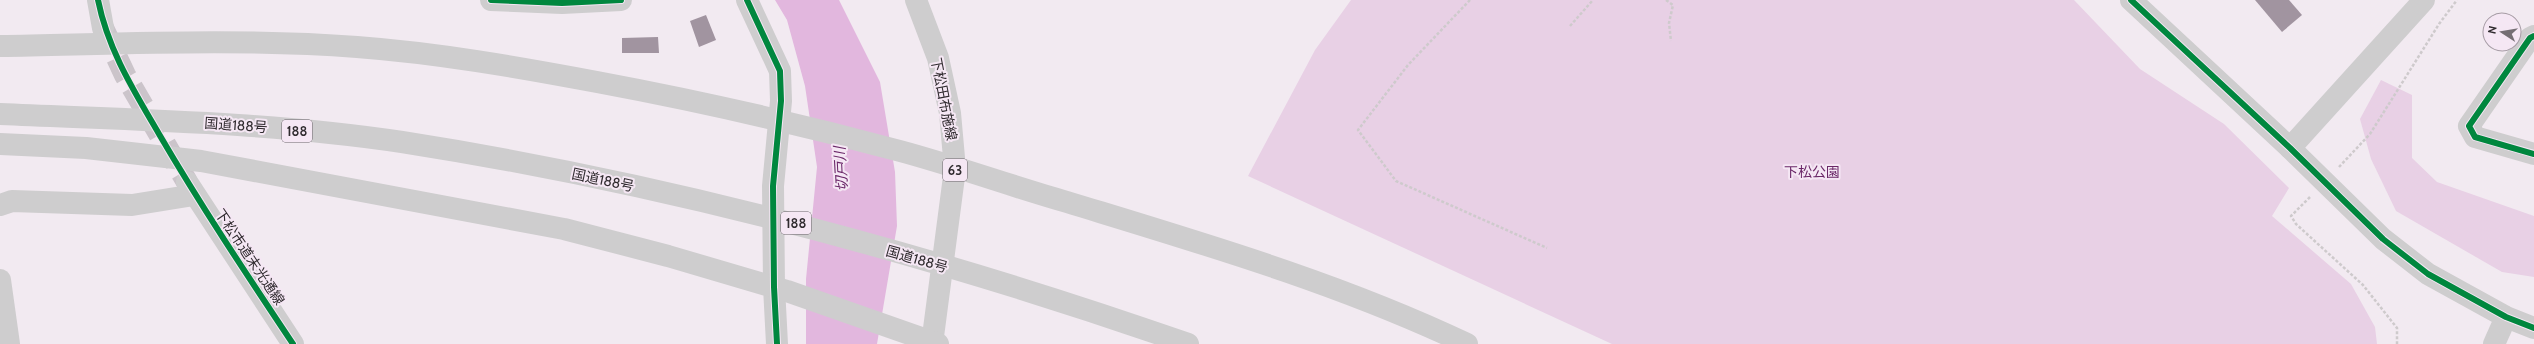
<svg xmlns="http://www.w3.org/2000/svg" width="2534" height="344" font-family="Cabin,'Noto Sans JP',sans-serif">
	<style>
		.green { fill: #e8d0e5 }
		.water { fill: #e2b7de }
		.building { fill: #a194a0 }
		.lines { fill: none; stroke-linecap: round; stroke-linejoin: round }
		.minor-tunnel { stroke: #cbc4ca; stroke-width: 22; stroke-dasharray: 22 11; stroke-linecap: butt }
		.path { stroke: #cecacc; stroke-width: 2.5; stroke-dasharray: 3 2; stroke-linecap: butt }
		.minor { stroke: #cecdce; stroke-width: 22 }
		.major { stroke: #cecdce; stroke-width: 22 }
		.highway { stroke: #cecdce; stroke-width: 22 }
		.cycleway-casing { stroke: #f5e7f4; stroke-width: 8 }
		.cycleway { stroke: #00873e; stroke-width: 6 }
		.labels { text-anchor: middle; dominant-baseline: central; stroke-width: 4; stroke-linejoin: round; paint-order: stroke }
		.shield { fill: #f5e7f4; stroke: #6b636a; stroke-width: 1 }
		.shield-label { font-size: 13px; font-weight: bold; fill: #302b2f }
		.street-label { font-size: 14px; fill: #302b2f; stroke: #f5e7f4 }
		.park-label { font-size: 14px; fill: #6a2767; stroke: #f5e7f4 }
		.water-label { font-size: 15px; font-style: italic; fill: #6b2869; stroke: #f5e7f4 }
	</style>
	<rect width="100%" height="100%" fill="#f2eaf1"/>
	<!-- green -->
	<g class="green">
		<polygon points="1351,0 2074,0 2140,69 2224,124 2289,188 2272,216 2351,284 2375,327 2377,344 1612,344 1248,176 1315,50"/>
		<polygon points="2381,80 2412,95 2412,158 2437,182 2534,216 2534,277 2502,272 2396,211 2371,159 2360,119"/>
	</g>
	<!-- water -->
	<polygon class="water" points="775,0 839,0 880,82 895,172 897,226 877,344 806,344 806,279 817,167 805,86 787,20"/>
	<!-- building -->
	<g class="building">
		<polygon points="2255,0 2289,0 2302,15 2282,32"/>
		<polygon points="706,15 716,40 699,47 690,21"/>
		<polygon points="658,37 659,53 622,53 622,38"/>
	</g>
	<g class="lines">
		<!-- minor-tunnel -->
		<polyline class="minor-tunnel" points="103,28 125,75 187,182"/>
		<!-- path -->
		<g class="path">
			<polyline points="1470,0 1408,65 1358,130 1396,181 1547,248"/>
			<polyline points="1666,0 1673,5 1669,23 1671,41"/>
			<polyline points="1570,26 1593,0"/>
			<polyline points="2339,167 2370,134 2439,24 2457,0"/>
			<polyline points="2310,197 2291,216 2296,224 2363,285 2397,328 2397,344"/>
		</g>
		<!-- minor -->
		<g class="minor">
			<polyline points="98,0 103,28"/>
			<polyline points="491,0 562,3 621,0"/>
			<polyline points="747,0 780,71 781,101 773,186 774,287 777,344"/>
			<polyline points="2131,0 2290,148 2383,239 2428,274 2506,317 2534,328"/>
			<polyline points="2534,36 2530,38 2469,126 2475,137 2534,154"/>
			<polyline points="2290,148 2424,0"/>
			<polyline points="187,182 293,344"/>
			<polyline points="0,205 12,201 132,205 194,195"/>
			<polyline points="0,280 9,344"/>
			<polyline points="2494,344 2506,317"/>
		</g>
		<!-- major -->
		<polyline class="major" points="916,0 938,58 950,113 955,169 932,344"/>
		<!-- highway -->
		<g class="highway">
			<path d="M 0,46 C 118,44 238,38 357,47 C 437,53 517,67 597,82 C 699,101 800,124 900,151 C 956,166 1011,186 1067,202 C 1201,243 1339,283 1467,344"/>
			<path d="M 0,114 C 134,120 269,122 402,142 C 670,184 933,255 1188,344"/>
			<polyline points="0,144 86,148 201,161 564,229 668,256 787,291 938,344"/>
		</g>
		<!-- cycleway casing -->
		<g class="cycleway-casing">
			<g id="cycleway">
				<path d="M 98,0 C 108,50 134,91 159,134 C 201,206 247,275 293,344"/>
				<polyline points="491,0 562,3 621,0"/>
				<polyline points="747,0 780,71 781,101 773,186 774,287 777,344"/>
				<polyline points="2131,0 2290,148 2383,239 2428,274 2506,317 2534,328"/>
				<polyline points="2534,36 2530,38 2469,126 2475,137 2534,154"/>
			</g>
		</g>
		<!-- cycleway -->
		<use href="#cycleway" class="cycleway"/>
	</g>
	<g class="labels">
		<!-- shield labels -->
		<g class="shield">
			<rect x="282" y="120" width="30" height="22" rx="3"/>
			<rect x="943" y="159" width="24" height="22" rx="3"/>
			<rect x="781" y="212" width="30" height="22" rx="3"/>
		</g>
		<g class="shield-label">
			<text x="297" y="131">188</text>
			<text x="955" y="170">63</text>
			<text x="796" y="223">188</text>
		</g>
		<!-- street labels -->
		<g class="street-label">
			<text transform="translate(944 99) rotate(79)">下松田布施線</text>
			<text transform="translate(236 125) rotate(4)">国道188号</text>
			<text transform="translate(603 180) rotate(12)">国道188号</text>
			<text transform="translate(250 257) rotate(56)">下松市道末光通線</text>
			<text transform="translate(917 259) rotate(16)">国道188号</text>
		</g>
		<!-- park labels -->
		<g class="park-label">
			<text x="1812" y="172">下松公園</text>
		</g>
		<!-- water labels -->
		<g class="water-label">
			<text transform="translate(841 169) rotate(-93)">切戸川</text>
		</g>
	</g>
	<!-- north arrow -->
	<g transform="translate(2502 32) rotate(282)"><circle r="19" fill="#f5e7f4" stroke="#a69ca5"/>
	<path d="M0-3L7 15L0 10L-7 15Z" fill="#746e73"/>
	<text y="-6" font-size="11" font-weight="bold" text-anchor="middle" fill="#302b2f">N</text>
	</g>
</svg>
